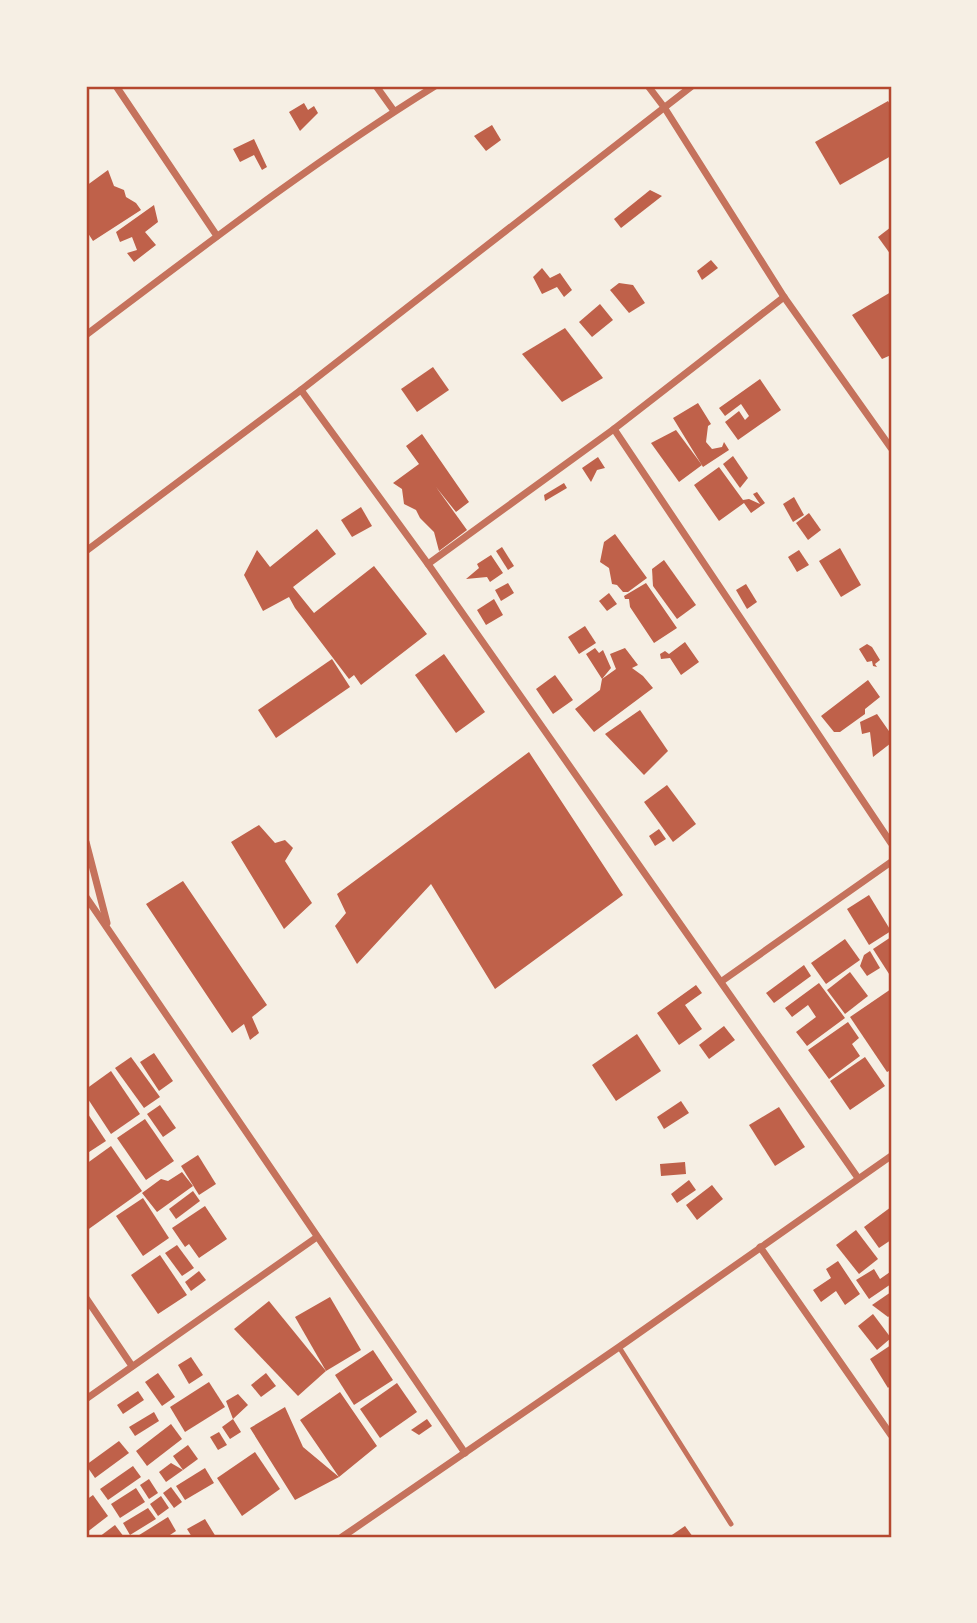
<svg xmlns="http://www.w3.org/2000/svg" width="977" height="1623" font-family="'Varela Round',sans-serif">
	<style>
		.building { fill: #bf614a }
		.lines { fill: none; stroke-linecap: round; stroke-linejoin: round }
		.service { stroke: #c5725c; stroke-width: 5 }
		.minor { stroke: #c5725c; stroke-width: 7 }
		.neatline { fill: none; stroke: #b5482f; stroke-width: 2.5 }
	</style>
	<rect width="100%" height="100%" fill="#f6efe4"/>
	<!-- building -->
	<g class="building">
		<polygon points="888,101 891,106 891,156 840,185 815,142"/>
		<polygon points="304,103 308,110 314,106 318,113 300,131 289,112"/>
		<polygon points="492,125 501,140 486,151 474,136"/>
		<polygon points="254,139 267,167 262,170 254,155 240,162 233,149"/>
		<polygon points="108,170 114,186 124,190 126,197 136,203 141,210 93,241 86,230 86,186"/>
		<polygon points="650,190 662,196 621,228 614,219"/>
		<polygon points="154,205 158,222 145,232 156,245 134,262 127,253 137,250 132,237 120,242 116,232"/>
		<polygon points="891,227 891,255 878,237"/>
		<polygon points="711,260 718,268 702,280 697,271"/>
		<polygon points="542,268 550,278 560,273 572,290 564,297 557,287 542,294 533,277"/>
		<polygon points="619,283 633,285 645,303 629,313 610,290"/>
		<polygon points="891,292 891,355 882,359 852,315"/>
		<polygon points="600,304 613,320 592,337 579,322"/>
		<polygon points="565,328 603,378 562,402 522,354"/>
		<polygon points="433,367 449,390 417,412 401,389"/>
		<polygon points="760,379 781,410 738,440 725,422 739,411 745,420 749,416 741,404 725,416 719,408"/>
		<polygon points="698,403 711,424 708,426 706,442 712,449 722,447 724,442 729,450 703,467 673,418"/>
		<polygon points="676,430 702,465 679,482 651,443"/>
		<polygon points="422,434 469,502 456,512 436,487 467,530 439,551 434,532 420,518 416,510 404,504 402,489 393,483 419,464 406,446"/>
		<polygon points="733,456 748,478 740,488 723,464"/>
		<polygon points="598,457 605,468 597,470 591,482 582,468"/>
		<polygon points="719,467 743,500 749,499 760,504 753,494 757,492 765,503 751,513 744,503 719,521 694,485"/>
		<polygon points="564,483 567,488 545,501 544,495"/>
		<polygon points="794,497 804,515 793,522 783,504"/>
		<polygon points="361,507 372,526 352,537 341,520"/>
		<polygon points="809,513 821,530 808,540 796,523"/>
		<polygon points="317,529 336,554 293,587 314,613 374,566 427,634 361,685 354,675 349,679 295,608 289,597 263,611 244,575 257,550 270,567"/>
		<polygon points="615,534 647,578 628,592 623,592 617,585 612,584 609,568 600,562 604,542"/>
		<polygon points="502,547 514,566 508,570 496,551"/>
		<polygon points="840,548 861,585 841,597 819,561"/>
		<polygon points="799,550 809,565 797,572 788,557"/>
		<polygon points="491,555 503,573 490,582 487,577 466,579 479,568 477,564"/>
		<polygon points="664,560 696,605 677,619 653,586 652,569"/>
		<polygon points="508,583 514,593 501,601 495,590"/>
		<polygon points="646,583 677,628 654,643 630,607 629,599 625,599 624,596"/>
		<polygon points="746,584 757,602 747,609 736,590"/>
		<polygon points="609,593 617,604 607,611 599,601"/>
		<polygon points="494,599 503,615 486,625 477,610"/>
		<polygon points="585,626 596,643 579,654 568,637"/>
		<polygon points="685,642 699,662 681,675 670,658 661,659 660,654 665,651 669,654"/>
		<polygon points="867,644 872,647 880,660 875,664 877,667 873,666 872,661 867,662 859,649"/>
		<polygon points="595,648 599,653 603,650 611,668 602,679 616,669 610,654 625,648 638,665 632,668 643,676 653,688 594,732 575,709 600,690 602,679 586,654"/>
		<polygon points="444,654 485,712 456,733 415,675"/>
		<polygon points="332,659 350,687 276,738 258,710"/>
		<polygon points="555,675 573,700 553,714 536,689"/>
		<polygon points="868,680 880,697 865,709 865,714 840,732 834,732 821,716"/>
		<polygon points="640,710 668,751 644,775 605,734"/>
		<polygon points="877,714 891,734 891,743 873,757 870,732 862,734 860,722"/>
		<polygon points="529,752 623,895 495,989 431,884 357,964 335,926 346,913 337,894"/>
		<polygon points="667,785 696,824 673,842 644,802"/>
		<polygon points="259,825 275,843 285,840 293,848 285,861 312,903 284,929 231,842"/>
		<polygon points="659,829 666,839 655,846 649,836"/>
		<polygon points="183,881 267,1005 252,1017 259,1033 250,1040 244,1024 232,1033 146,904"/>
		<polygon points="869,895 891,931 869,945 847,909"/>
		<polygon points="891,937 891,977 873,949"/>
		<polygon points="845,939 860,960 826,984 811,963"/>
		<polygon points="870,951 880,968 867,976 860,966 864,955"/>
		<polygon points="804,965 811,976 774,1003 766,993"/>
		<polygon points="850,972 868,996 845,1014 827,990"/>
		<polygon points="819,983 845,1018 807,1046 796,1032 816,1017 808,1005 792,1017 785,1008"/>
		<polygon points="696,985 702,993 685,1005 702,1029 679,1045 657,1013"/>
		<polygon points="891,989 891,1070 887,1072 850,1017"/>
		<polygon points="848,1022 859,1038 852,1044 860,1056 829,1079 808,1050"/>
		<polygon points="724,1026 735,1040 709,1059 699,1045"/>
		<polygon points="637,1034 661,1071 616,1101 592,1065"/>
		<polygon points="154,1053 173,1081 159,1091 140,1062"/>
		<polygon points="131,1057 160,1097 144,1108 115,1068"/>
		<polygon points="865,1057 885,1086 850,1110 830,1081"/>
		<polygon points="111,1071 140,1114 111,1134 86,1096 86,1089"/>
		<polygon points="681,1101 689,1113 664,1129 657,1117"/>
		<polygon points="160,1105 176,1128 163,1137 147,1114"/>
		<polygon points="779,1107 805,1147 775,1166 749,1125"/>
		<polygon points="86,1111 106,1141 86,1154"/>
		<polygon points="145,1119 174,1161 146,1180 117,1138"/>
		<polygon points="111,1146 142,1191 86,1231 86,1164"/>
		<polygon points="198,1155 216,1184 199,1195 181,1166"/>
		<polygon points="685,1162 686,1174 661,1176 660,1164"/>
		<polygon points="182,1172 193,1186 157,1212 142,1193 161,1179 168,1181"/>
		<polygon points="689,1180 696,1190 677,1203 671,1194"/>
		<polygon points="712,1185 723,1199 697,1220 686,1205"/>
		<polygon points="193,1191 200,1201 176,1219 169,1209"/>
		<polygon points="143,1198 169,1238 143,1256 116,1216"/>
		<polygon points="205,1206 227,1239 199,1258 189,1244 185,1247 172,1228"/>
		<polygon points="891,1207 891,1240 879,1248 864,1227"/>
		<polygon points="856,1230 878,1259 859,1274 836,1245"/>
		<polygon points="177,1245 194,1268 182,1276 165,1253"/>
		<polygon points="160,1255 187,1295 158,1314 131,1275"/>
		<polygon points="838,1261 860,1294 845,1305 836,1291 821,1302 813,1290 831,1278 826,1269"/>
		<polygon points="874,1269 880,1279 890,1272 891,1284 869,1299 856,1280"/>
		<polygon points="199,1271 206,1280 191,1291 185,1282"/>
		<polygon points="891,1292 891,1315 888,1317 872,1305"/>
		<polygon points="330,1297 361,1350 326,1371 295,1317"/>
		<polygon points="269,1301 326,1371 298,1396 234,1329"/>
		<polygon points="873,1314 891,1338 877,1350 858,1326"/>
		<polygon points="891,1345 891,1385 888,1388 870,1359"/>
		<polygon points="373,1350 393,1380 354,1405 335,1375"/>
		<polygon points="191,1357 203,1375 189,1384 178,1365"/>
		<polygon points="158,1373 175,1397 162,1406 145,1382"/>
		<polygon points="266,1373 276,1386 261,1397 251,1385"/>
		<polygon points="209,1382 225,1407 185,1432 170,1407"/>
		<polygon points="397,1383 417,1412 380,1438 360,1409"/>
		<polygon points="138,1391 144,1400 123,1414 117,1405"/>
		<polygon points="340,1392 377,1446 339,1477 295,1500 250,1428 285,1407 303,1447 339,1477 300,1420"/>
		<polygon points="238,1394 248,1405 233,1419 241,1432 230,1439 222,1427 233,1419 226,1401"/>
		<polygon points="154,1412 159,1421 135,1436 129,1427"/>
		<polygon points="427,1419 432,1426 419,1435 411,1430"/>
		<polygon points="171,1424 182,1439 147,1466 136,1451"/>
		<polygon points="219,1432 227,1445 218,1450 210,1437"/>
		<polygon points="119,1441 129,1453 95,1478 86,1465"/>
		<polygon points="188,1445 198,1459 183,1470 173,1456"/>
		<polygon points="255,1452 280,1489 242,1516 217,1478"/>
		<polygon points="171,1463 183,1470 166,1482 159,1472"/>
		<polygon points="133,1466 141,1477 108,1500 100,1489"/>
		<polygon points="205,1468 214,1483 185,1500 176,1486"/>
		<polygon points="149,1479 158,1493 149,1499 140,1485"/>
		<polygon points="171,1487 182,1502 174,1508 163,1493"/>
		<polygon points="136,1488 145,1502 120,1518 111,1504"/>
		<polygon points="93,1495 108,1516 86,1533 86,1500"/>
		<polygon points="161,1496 169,1508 158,1516 150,1504"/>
		<polygon points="148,1508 156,1519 130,1535 123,1523"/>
		<polygon points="168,1517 176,1531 167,1537 136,1537"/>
		<polygon points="205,1519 216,1537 192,1537 187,1529"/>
		<polygon points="115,1525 124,1537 99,1537"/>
		<polygon points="685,1526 693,1537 669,1537"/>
	</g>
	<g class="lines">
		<!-- service -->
		<polyline class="service" points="619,1347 731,1524"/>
		<!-- minor -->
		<g class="minor">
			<polyline points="116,86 217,236"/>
			<polyline points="376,86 394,111"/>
			<polyline points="648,86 664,107 784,297 891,448"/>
			<path d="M 86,335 C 200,249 314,161 435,86"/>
			<polyline points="301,390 428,564 858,1178"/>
			<polyline points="614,429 891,843"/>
			<polyline points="86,551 301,390 692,86"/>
			<polyline points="428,564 614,429 784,297"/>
			<polyline points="86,842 107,923"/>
			<polyline points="86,897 465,1453"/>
			<polyline points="722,981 891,862"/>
			<polyline points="760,1247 891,1435"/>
			<polyline points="86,1298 132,1366"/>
			<polyline points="86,1399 317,1237"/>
			<polyline points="342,1537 619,1347 891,1156"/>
		</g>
	</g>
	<!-- border -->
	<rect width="977" height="1623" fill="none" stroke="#f6efe4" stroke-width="175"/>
	<rect x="88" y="88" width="802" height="1448" class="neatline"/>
</svg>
